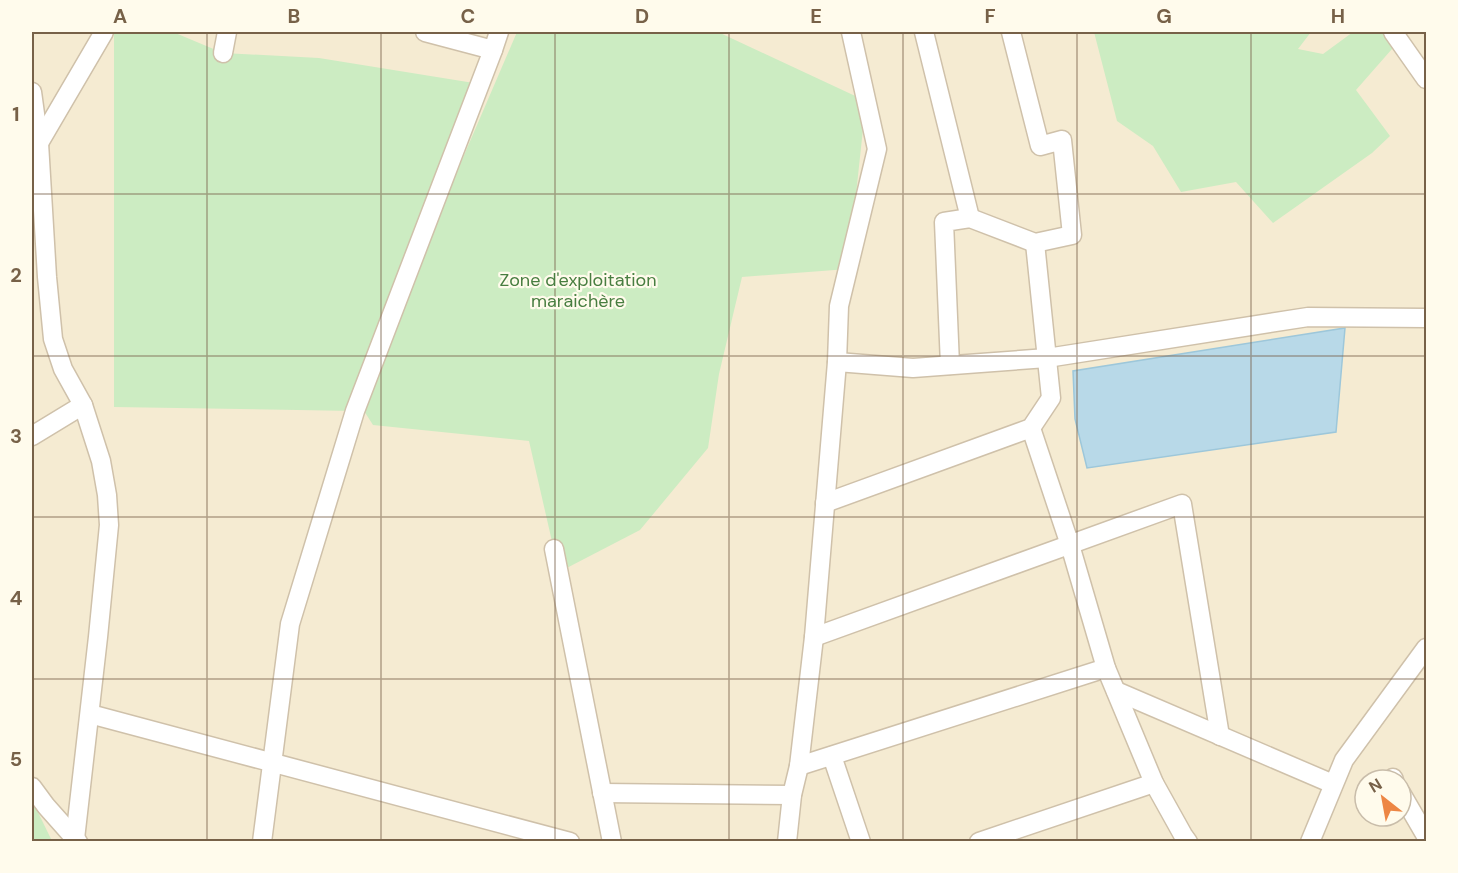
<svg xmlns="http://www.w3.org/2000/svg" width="1458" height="873" font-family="'DM Sans',sans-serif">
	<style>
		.residential { fill: #f5ebd2; fill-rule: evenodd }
		.green { fill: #ccecc2 }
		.water { fill: #b8d9e8; stroke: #9dc7da; stroke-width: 1.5 }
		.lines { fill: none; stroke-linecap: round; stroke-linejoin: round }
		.minor-casing { stroke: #cfc1aa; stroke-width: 21 }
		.minor { stroke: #fff; stroke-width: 18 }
		.grid { fill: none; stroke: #776148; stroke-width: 1.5; stroke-opacity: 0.55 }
		.labels { text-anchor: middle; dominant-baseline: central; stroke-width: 4.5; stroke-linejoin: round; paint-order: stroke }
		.park-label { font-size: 18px; fill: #487e40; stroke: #fffbec }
		.neatline { fill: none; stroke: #776148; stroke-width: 2 }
		.grid-label { font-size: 20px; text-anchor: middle; font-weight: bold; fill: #776148 }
	</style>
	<rect width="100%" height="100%" fill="#fdf8e4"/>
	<!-- residential -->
	<path class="residential" d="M 32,32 L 1426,32 L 1426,841 L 32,841 ZM 1365,780 L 1401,780 L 1401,816 L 1365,816 Z"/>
	<!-- green -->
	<g class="green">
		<polygon points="114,32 173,32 223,53 319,58 480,84 367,381 517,32 718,32 866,101 848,269 742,277 719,374 708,448 640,530 559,572 529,441 373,425 359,403 355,411 114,407"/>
		<polygon points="1094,32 1311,32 1298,49 1323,54 1353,32 1393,32 1399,41 1356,90 1390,136 1372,153 1273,223 1236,182 1181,192 1153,146 1117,121"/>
		<polygon points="32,800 52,841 32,841"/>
	</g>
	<!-- water -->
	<polygon class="water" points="1345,328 1336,432 1087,468 1075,419 1073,371"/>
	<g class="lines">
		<!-- minor casing -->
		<g class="minor-casing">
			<g id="minor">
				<polyline points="425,32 493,50"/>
				<polyline points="924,32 970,218"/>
				<polyline points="1393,32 1426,79"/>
				<polyline points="223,53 227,32"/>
				<polyline points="32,92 39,143 47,277 53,339 63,369 83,405 101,461 107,495 109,525 98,637 75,839"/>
				<polyline points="39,143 104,32"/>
				<polyline points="837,362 913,368 1047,358 1308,317 1426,318"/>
				<polyline points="950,365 944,222 970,218 1035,243 1072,235 1062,140 1040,146 1011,32"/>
				<polyline points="1031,428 1070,545 1106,668 1154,783 1183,835 1188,842"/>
				<polyline points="32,436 83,405"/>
				<polyline points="825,503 1031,428 1051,398 1035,243"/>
				<polyline points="554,549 612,842"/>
				<polyline points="814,637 1182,504 1220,736"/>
				<polyline points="1116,691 1333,784"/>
				<polyline points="90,714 570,842"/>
				<polyline points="832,756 861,842"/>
				<polyline points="799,766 1106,668"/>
				<polyline points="1393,778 1394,780"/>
				<polyline points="32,787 46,806 78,842"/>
				<polyline points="602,793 792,795"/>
				<polyline points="1401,793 1426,836"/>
				<polyline points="262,842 290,624 355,411 493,50 499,32"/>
				<polyline points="787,842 792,795 799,766 814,637 837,362 839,306 877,149 851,32"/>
				<polyline points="979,842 1154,783"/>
				<polyline points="1310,842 1344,760 1426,648"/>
			</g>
		</g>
		<!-- minor -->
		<use href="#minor" class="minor"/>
	</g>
	<!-- grid -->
	<path class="grid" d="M 207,32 L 207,842M 381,32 L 381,842M 555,32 L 555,842M 729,32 L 729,842M 903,32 L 903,842M 1077,32 L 1077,842M 1251,32 L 1251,842M 32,194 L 1426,194M 32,356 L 1426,356M 32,517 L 1426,517M 32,679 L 1426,679"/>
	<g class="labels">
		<!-- park labels -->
		<g class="park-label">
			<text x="578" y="280">Zone d'exploitation<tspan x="578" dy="21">maraichère</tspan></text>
		</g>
	</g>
	<!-- border -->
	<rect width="1458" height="873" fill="none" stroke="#fffbec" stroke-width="66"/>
	<!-- north arrow -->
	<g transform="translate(1383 798) rotate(329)"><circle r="28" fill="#fffbec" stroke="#c9bdaa" stroke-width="1.5"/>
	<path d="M0-4.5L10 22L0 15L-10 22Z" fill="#ed8644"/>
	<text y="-9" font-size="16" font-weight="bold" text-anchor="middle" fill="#776148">N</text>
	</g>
	<rect x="33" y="33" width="1392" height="807" class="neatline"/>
	<g class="grid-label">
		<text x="120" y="23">A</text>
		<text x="294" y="23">B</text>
		<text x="468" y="23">C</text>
		<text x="642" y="23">D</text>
		<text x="816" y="23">E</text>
		<text x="990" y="23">F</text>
		<text x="1164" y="23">G</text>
		<text x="1338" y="23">H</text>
		<text x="16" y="121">1</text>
		<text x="16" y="282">2</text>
		<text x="16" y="443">3</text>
		<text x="16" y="605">4</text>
		<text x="16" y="766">5</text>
	</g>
</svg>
